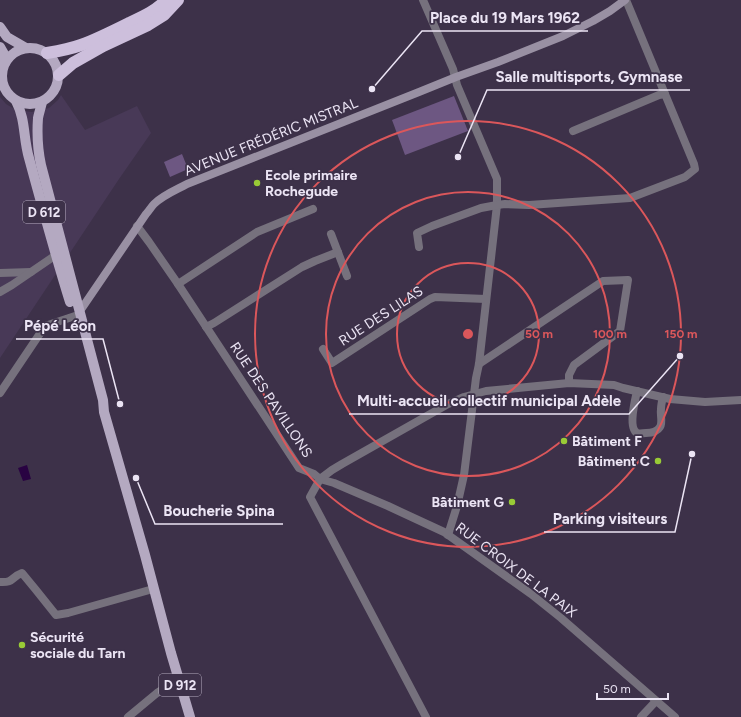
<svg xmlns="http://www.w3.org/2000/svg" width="741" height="717" font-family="Figtree,sans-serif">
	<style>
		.built { fill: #483957 }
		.green { fill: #6d5782 }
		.water { fill: #290342 }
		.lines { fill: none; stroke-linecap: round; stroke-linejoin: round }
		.street { stroke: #76717d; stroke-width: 8 }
		.secondary { stroke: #9990a3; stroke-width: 8 }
		.primary { stroke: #b4a9c1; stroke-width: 10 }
		.highway { stroke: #cdbfdc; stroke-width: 12 }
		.ring { fill: none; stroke: #db575b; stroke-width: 2 }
		.poi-dot { fill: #99cb36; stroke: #3d3149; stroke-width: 1.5 }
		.labels { text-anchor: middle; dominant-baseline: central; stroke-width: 3.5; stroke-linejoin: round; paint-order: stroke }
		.shield { fill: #3d3149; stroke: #b7aec1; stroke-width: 1 }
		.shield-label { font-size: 13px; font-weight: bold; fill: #ebe4f4 }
		.street-label { font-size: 14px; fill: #ebe4f4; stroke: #3d3149 }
		.poi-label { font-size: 14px; font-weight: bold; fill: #ebe4f4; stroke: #3d3149; text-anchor: start }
		.centre { fill: #db575b; stroke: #3d3149; stroke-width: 2 }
		.ring-label { font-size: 12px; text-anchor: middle; font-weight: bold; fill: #db575b; stroke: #3d3149; stroke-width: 3.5; stroke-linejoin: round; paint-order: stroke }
		.leader { fill: none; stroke: #ebe4f4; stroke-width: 1.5 }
		.callout-dot { fill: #ebe4f4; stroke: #3d3149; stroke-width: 1.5 }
		.callout-label { font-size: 15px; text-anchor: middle; font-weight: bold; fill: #ebe4f4; stroke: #3d3149; stroke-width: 3.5; stroke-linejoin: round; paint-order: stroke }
	</style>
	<rect width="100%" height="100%" fill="#3d3149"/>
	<!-- built -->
	<polygon class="built" points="61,95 85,130 137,106 151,133 119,179 0,358 0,97 6,104 16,110 32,112 49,108 58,100"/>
	<!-- green -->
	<g class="green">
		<polygon points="454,96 468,131 405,155 392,120"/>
		<polygon points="182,154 188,169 170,177 164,162"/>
	</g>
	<!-- water -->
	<polygon class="water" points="27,465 31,479 23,481 18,468"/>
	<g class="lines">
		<!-- street -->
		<g class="street">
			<polyline points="423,0 453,69 457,85 497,179 497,205 479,364 476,378 464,475 457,506 448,535"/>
			<polyline points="573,131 659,95 665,94"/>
			<polyline points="137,226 149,242 178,284 299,468 314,474 320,479 334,483 388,506 444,532 531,594 561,618 675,717"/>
			<polyline points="331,234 347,276"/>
			<polyline points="419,247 417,233 432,226 481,208 497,205 505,204 529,205 630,198 685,177 695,169 694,164 626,0"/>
			<polyline points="0,273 31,272"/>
			<polyline points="178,284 257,232 313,209"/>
			<polyline points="0,292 12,285 56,255"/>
			<polyline points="206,327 214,323 302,267 315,261 338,252"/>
			<polyline points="323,349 332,363 430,299 435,297 486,299"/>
			<polyline points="479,364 603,281 628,280 620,331 574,365 569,375 569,383"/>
			<path d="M 637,391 C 635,400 628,428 637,433 C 640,434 643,433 646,433 C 652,433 657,432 660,427 C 663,422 660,415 661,409 C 661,405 662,401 663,397"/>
			<polyline points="0,393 45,326 75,316"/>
			<path d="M 0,582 C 14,583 11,577 22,573 L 36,590 L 56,615 L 68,613 L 153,589"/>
			<polyline points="128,717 157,693 170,685 180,684"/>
			<polyline points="426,717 310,497 320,479 332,470 342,464 448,404 464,397 486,391 569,383 614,385 623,388 670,399 705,402 741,400"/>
			<polyline points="641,717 656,701"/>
		</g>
		<!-- secondary -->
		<path class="secondary" d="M 82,308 L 146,214 C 149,211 151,207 154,204 C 163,195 176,190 187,184 L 419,92 L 456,77 L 498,62 L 563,36 L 593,21 L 610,11 L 625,0"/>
		<!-- primary -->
		<g class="primary">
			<polyline points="0,27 7,37 26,48"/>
			<polyline points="0,47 4,54 5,63"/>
			<circle cx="30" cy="76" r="28"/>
			<path d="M 16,101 C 26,120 23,138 29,158 C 42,206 55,254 70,302"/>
			<path d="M 42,102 C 41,107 39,113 38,118 C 37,132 38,151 41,165 L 103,400 L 104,412 L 145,555 L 171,653 L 190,717"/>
		</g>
		<!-- highway -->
		<g class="highway">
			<path d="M 47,53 C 59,51 70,49 81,45 C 97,39 113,31 129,23 C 142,17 156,11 166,0"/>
			<polyline points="59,75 73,63 103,46 148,25 164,15 178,0"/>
		</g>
	</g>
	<!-- distance rings -->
	<g class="ring">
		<circle cx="468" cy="334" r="71"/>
		<circle cx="468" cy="334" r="142"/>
		<circle cx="468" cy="334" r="213"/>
	</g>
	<!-- markers -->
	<g class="poi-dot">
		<circle cx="257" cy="183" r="4"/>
		<circle cx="564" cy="441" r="4"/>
		<circle cx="658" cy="461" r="4"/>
		<circle cx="512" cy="502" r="4"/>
		<circle cx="22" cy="645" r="4"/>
	</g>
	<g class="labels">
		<!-- shield labels -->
		<g class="shield">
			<rect x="23" y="201" width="42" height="22" rx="3"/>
			<rect x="159" y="674" width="42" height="22" rx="3"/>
		</g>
		<g class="shield-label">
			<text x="44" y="212">D 612</text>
			<text x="180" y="685">D 912</text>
		</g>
		<!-- street labels -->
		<g class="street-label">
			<text transform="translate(271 137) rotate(-22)">AVENUE FRÉDÉRIC MISTRAL</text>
			<text transform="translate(381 316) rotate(-33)">RUE DES LILAS</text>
			<text transform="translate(271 400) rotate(56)">RUE DES PAVILLONS</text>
			<text transform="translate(516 570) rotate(37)">RUE CROIX DE LA PAIX</text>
		</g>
		<!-- poi labels -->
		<g class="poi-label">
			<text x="265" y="175">Ecole primaire<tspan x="265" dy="16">Rochegude</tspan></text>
			<text x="572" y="441">Bâtiment F</text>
			<text x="650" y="461" text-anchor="end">Bâtiment C</text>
			<text x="504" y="502" text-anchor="end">Bâtiment G</text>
			<text x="30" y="637">Sécurité<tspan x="30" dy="16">sociale du Tarn</tspan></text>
		</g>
	</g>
	<circle cx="468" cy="334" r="6" class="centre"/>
	<g class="ring-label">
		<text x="539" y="338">50 m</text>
		<text x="610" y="338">100 m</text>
		<text x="681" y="338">150 m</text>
	</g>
	<!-- callouts -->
	<path class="leader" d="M372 89L422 31H588M458 157L487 90H690M120 404L103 339H16M680 356L629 414H349M136 478L155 524H283M692 454L675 532H544"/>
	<g class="callout-dot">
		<circle cx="372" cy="89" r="4"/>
		<circle cx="458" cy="157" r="4"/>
		<circle cx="120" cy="404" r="4"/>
		<circle cx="680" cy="356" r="4"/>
		<circle cx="136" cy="478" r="4"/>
		<circle cx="692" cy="454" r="4"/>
	</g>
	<g class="callout-label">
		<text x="505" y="23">Place du 19 Mars 1962</text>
		<text x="589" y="82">Salle multisports, Gymnase</text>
		<text x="60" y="331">Pépé Léon</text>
		<text x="489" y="406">Multi-accueil collectif municipal Adèle</text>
		<text x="219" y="516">Boucherie Spina</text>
		<text x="610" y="524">Parking visiteurs</text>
	</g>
	<!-- scale -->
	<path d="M597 693v6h71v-6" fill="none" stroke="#ebe4f4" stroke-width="2"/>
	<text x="603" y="693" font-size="12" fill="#ebe4f4" stroke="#3d3149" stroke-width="3" paint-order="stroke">50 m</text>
</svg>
